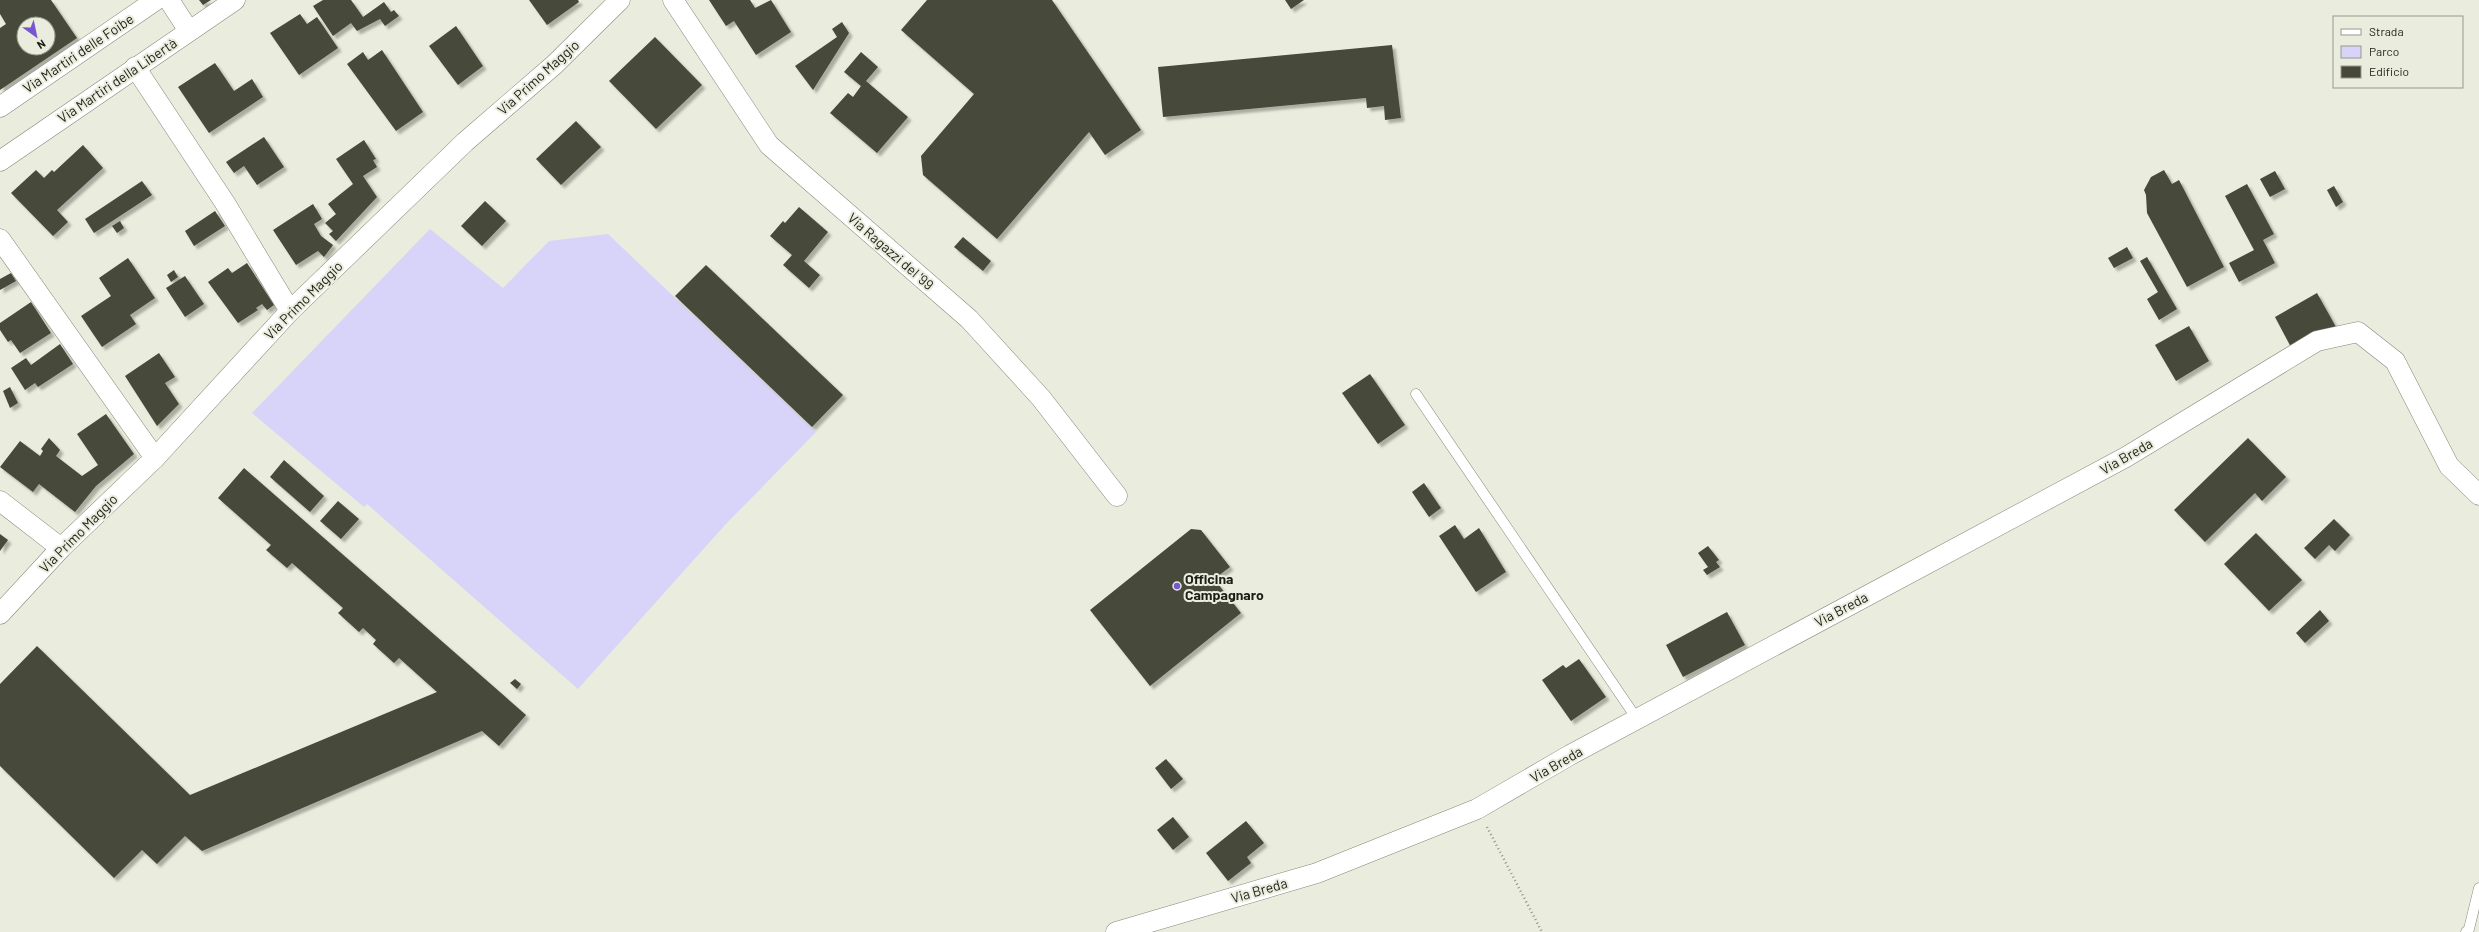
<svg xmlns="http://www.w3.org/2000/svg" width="2479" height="932" font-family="Barlow,sans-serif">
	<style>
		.green { fill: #d8d3f9 }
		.building { fill: #47483b; fill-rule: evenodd; filter: url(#shadow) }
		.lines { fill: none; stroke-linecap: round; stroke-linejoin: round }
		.lane-casing { stroke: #86887a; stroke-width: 11 }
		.street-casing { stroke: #86887a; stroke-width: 21 }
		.path { stroke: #929389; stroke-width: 2.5; stroke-dasharray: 1 3; stroke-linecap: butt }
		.lane { stroke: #fff; stroke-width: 10 }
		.street { stroke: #fff; stroke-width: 20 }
		.poi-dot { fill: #7657d1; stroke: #eaecdd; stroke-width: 1.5 }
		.labels { text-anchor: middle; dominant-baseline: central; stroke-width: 4; stroke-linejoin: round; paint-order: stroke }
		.street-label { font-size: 14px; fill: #1d1d18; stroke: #eaecdd }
		.poi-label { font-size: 14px; font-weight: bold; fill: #1d1d18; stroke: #eaecdd; text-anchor: start }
	</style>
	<defs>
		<filter id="shadow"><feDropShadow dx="3.5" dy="3.5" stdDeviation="1" flood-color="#0004"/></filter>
	</defs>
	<rect width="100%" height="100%" fill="#eaecdd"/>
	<!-- green -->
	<polygon class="green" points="430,229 503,288 549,241 608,234 816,432 725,525 578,689 367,504 364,507 252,413"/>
	<!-- building -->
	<g class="building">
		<path d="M 0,0 L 51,0 L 77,38 L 0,90 L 0,28 L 6,24 L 0,14 ZM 24,24 L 48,24 L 48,48 L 24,48 Z"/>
		<polygon points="199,0 211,0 203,5"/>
		<polygon points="323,0 351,0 363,17 384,2 391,12 394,10 399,16 385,26 380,19 357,31 351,23 333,36 313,6"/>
		<polygon points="529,0 578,0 579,2 547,25"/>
		<polygon points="709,0 750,0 755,8 771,0 791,32 756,55 734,21 726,26"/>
		<polygon points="927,0 1052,0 1141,130 1105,155 1089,132 997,239 923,175 921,156 974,94 901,30"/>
		<polygon points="1285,0 1304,0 1291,9"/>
		<polygon points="300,14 307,24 317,17 338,48 299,75 270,33"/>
		<polygon points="842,22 849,33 813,90 795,66 837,37 832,29"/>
		<polygon points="456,26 483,66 458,85 429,46"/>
		<polygon points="655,37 702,85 656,129 609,81"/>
		<polygon points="1392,45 1401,118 1385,120 1384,106 1367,108 1366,98 1163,117 1158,67"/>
		<polygon points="382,50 423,112 396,131 347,64 363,52 368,60"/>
		<polygon points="861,52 878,67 866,81 908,117 877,153 830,113 848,93 853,97 861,86 844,72"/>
		<polygon points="215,63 234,91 252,79 263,97 209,133 178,87"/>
		<polygon points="576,121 601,147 561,185 536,159"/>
		<polygon points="264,137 284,167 257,185 244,166 234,173 226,162"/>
		<polygon points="364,140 376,159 373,160 377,167 363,176 377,197 336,241 329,234 333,231 325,223 336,214 328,204 353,184 336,159"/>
		<polygon points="83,145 103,168 57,210 68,222 53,236 11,193 36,170 44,178 52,170 54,172"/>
		<polygon points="2164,170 2172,184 2179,180 2224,267 2187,287 2147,213 2146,195 2144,190 2151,177"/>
		<polygon points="2275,171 2285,189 2270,197 2260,179"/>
		<polygon points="142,181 152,195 94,233 85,219"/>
		<polygon points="2247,184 2274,234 2263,240 2275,263 2239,282 2229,263 2254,250 2225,196"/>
		<polygon points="2334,186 2343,202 2336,207 2327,190"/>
		<polygon points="485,201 506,221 482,246 461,226"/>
		<polygon points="313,204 322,219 314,224 321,236 333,245 324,257 318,251 296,265 273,230"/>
		<polygon points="799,207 828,232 804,261 820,275 809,288 783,265 792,255 770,236 783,221 785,223"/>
		<polygon points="215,211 225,226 194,246 185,231"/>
		<polygon points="120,221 124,228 117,233 112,226"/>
		<polygon points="963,237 991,261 983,271 954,247"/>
		<polygon points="2127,247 2133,258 2114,268 2108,258"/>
		<polygon points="2147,257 2177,309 2159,320 2147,299 2158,292 2140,261"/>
		<polygon points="128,258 155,298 130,315 136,324 102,347 81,316 111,296 99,278"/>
		<polygon points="247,263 274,305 267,310 262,304 256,308 258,310 238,323 208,282 228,268 232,273"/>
		<polygon points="706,265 843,395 812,427 675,296"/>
		<polygon points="174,270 178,277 171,282 167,275"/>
		<polygon points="11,273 16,281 0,290 0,279"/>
		<polygon points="185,276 204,304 185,317 166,288"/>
		<polygon points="2317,293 2336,327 2293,351 2275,317"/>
		<polygon points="31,302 51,333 20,353 11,340 8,342 0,330 0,323"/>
		<polygon points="2189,326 2209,361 2176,381 2155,345"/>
		<polygon points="60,344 73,364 38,387 35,383 25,390 11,368 26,358 31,365"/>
		<polygon points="159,353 175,377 165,383 179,404 157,426 125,376"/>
		<polygon points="1370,374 1405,425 1378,444 1342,393"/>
		<polygon points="10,387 18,403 10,408 3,391"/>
		<polygon points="106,414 134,454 96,486 75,512 39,484 33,492 0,467 20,441 40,456 43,451 41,449 49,438 60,450 56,456 82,476 98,465 77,434"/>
		<polygon points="2248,438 2286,477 2262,501 2255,493 2205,542 2174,510"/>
		<polygon points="284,460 324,496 310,512 270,477"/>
		<polygon points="244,468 526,715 499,746 482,731 202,851 185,836 157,864 142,850 114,878 0,766 0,684 37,646 190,795 437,692 399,658 394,663 373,644 376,640 363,628 359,632 338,613 343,608 292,563 287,568 266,550 271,545 218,498"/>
		<polygon points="1424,483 1441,508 1429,517 1412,492"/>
		<polygon points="338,501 359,519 341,539 320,521"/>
		<polygon points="2334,519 2350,535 2335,551 2329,545 2315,559 2304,548"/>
		<polygon points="1455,525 1464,539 1479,528 1506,572 1476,592 1439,536"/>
		<polygon points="1191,529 1201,530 1230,567 1214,579 1241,613 1150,686 1090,610"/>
		<polygon points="2256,533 2302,580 2269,611 2224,564"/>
		<polygon points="0,534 8,540 0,551"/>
		<polygon points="1708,546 1719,560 1716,562 1720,567 1707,575 1703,570 1708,567 1698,553"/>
		<polygon points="2320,610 2329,621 2305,643 2296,633"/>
		<polygon points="1727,612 1745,645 1683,677 1666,645"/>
		<polygon points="1579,659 1606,697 1571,721 1542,680 1563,665 1566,668"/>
		<polygon points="515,679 521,684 517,689 510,683"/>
		<polygon points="1166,759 1183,779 1171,789 1155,768"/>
		<polygon points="1173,817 1189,837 1173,850 1157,830"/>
		<polygon points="1246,821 1264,843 1247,857 1251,863 1228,881 1206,853"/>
	</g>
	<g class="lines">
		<!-- lane casing -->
		<g class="lane-casing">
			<g id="lane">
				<polyline points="1416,394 1637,719"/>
				<polyline points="2466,932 2469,929 2479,888"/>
			</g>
		</g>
		<!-- street casing -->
		<g class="street-casing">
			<g id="street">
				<polyline points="169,0 189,31"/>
				<polyline points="673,0 769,145 969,319 1041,398 1117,496"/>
				<polyline points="135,67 225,203 290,311"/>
				<polyline points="0,107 156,0"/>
				<polyline points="0,161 235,0"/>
				<polyline points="0,239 155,458"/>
				<polyline points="0,501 61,548"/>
				<polyline points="0,614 61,548 155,458 290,311 465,142 554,65 620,0"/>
				<polyline points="1116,932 1317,873 1477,809 1570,755 2126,457 2317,341 2358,332 2395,361 2449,466 2479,495"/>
			</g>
		</g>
		<!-- path -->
		<polyline class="path" points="1487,827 1542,932"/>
		<!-- lane -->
		<use href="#lane" class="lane"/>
		<!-- street -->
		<use href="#street" class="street"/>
	</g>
	<!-- markers -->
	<circle class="poi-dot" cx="1177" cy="586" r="4"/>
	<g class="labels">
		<!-- street labels -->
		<g class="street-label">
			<text transform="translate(78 53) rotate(-34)">Via Martiri delle Foibe</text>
			<text transform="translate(538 77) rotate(-42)">Via Primo Maggio</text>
			<text transform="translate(117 80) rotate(-34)">Via Martiri della Libertà</text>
			<text transform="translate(891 251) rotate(41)">Via Ragazzi del '99</text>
			<text transform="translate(303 300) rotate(-45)">Via Primo Maggio</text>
			<text transform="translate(2126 456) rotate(-30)">Via Breda</text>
			<text transform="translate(78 533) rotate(-45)">Via Primo Maggio</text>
			<text transform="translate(1841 609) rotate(-28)">Via Breda</text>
			<text transform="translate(1556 764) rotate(-30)">Via Breda</text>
			<text transform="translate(1259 890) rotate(-16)">Via Breda</text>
		</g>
		<!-- poi labels -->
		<g class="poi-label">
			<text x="1185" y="578">Officina<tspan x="1185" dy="16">Campagnaro</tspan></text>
		</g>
	</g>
	<!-- legend -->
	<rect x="2333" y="16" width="130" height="72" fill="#eaecdd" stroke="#98998e"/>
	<rect x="2341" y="29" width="20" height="6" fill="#ffffff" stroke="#98998e"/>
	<text x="2369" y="36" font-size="12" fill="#1d1d18">Strada</text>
	<rect x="2341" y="46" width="20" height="12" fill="#d8d3f9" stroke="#98998e"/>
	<text x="2369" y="56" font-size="12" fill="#1d1d18">Parco</text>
	<rect x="2341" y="66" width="20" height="12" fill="#47483b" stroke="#98998e"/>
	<text x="2369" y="76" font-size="12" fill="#1d1d18">Edificio</text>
	<!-- north arrow -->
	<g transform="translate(36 36) rotate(147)"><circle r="19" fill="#eaecdd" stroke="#98998e"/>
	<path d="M0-3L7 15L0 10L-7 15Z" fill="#7657d1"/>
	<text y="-6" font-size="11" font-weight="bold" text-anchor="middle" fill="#1d1d18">N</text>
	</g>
</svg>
